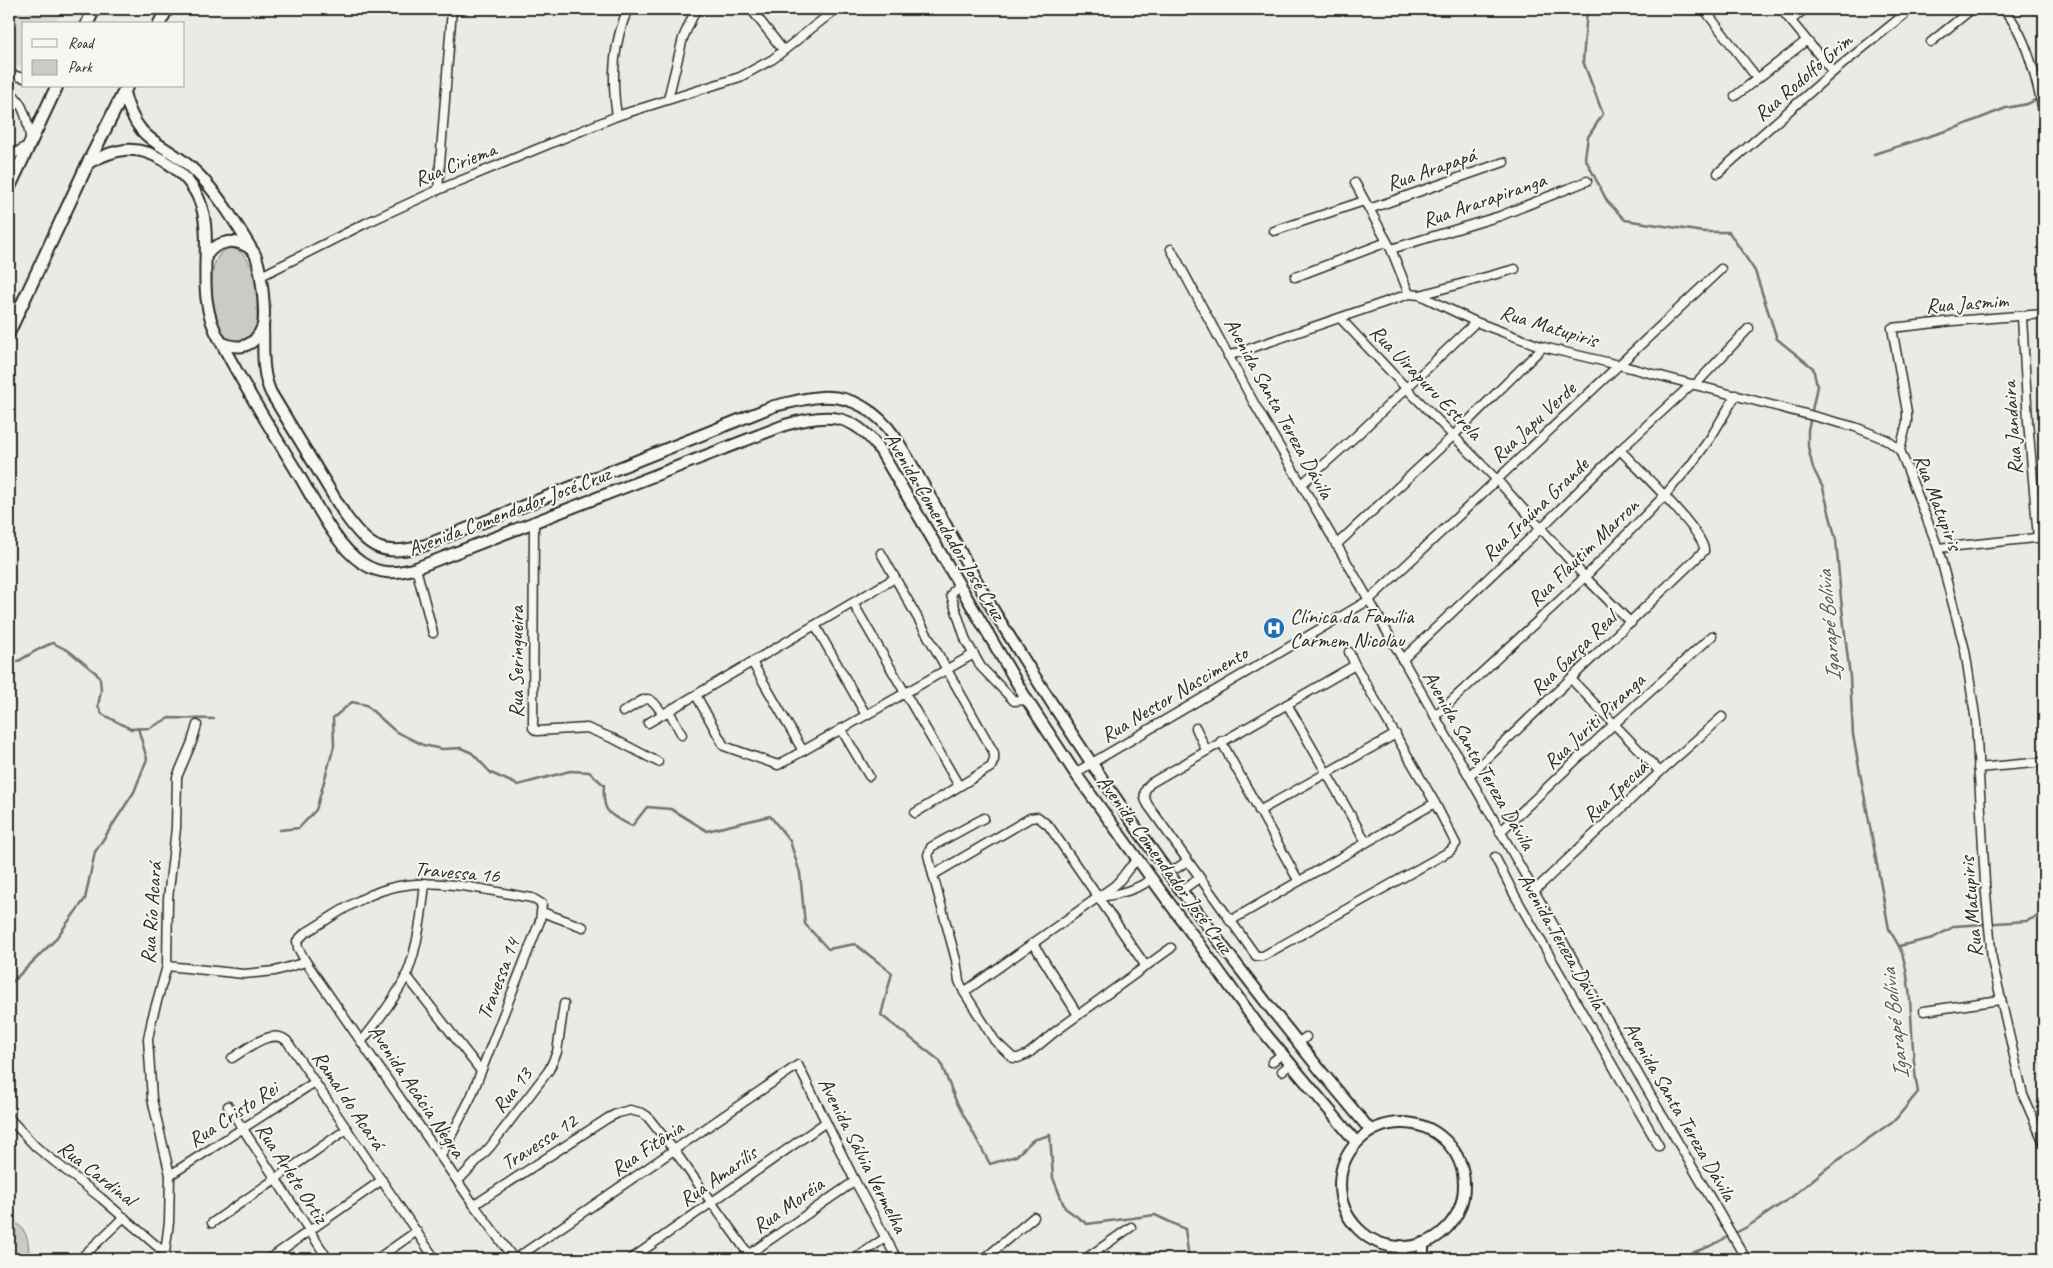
<svg xmlns="http://www.w3.org/2000/svg" width="2053" height="1268" font-family="Caveat,sans-serif">
	<style>
		.built { fill: #dadad6 }
		.green { fill: #cacac7; stroke: #7a7a79 }
		.lines { fill: none; stroke-linecap: round; stroke-linejoin: round }
		.stream { stroke: #727270; stroke-width: 2.5 }
		.minor-casing { stroke: #2b2b2b; stroke-width: 11 }
		.tertiary-casing { stroke: #2b2b2b; stroke-width: 14 }
		.secondary-casing { stroke: #2b2b2b; stroke-width: 15 }
		.minor { stroke: #f6f6f2; stroke-width: 8 }
		.tertiary { stroke: #f6f6f2; stroke-width: 10 }
		.secondary { stroke: #f6f6f2; stroke-width: 11 }
		.labels { text-anchor: middle; dominant-baseline: central; stroke-width: 4; stroke-linejoin: round; paint-order: stroke }
		.street-label { font-size: 21px; fill: #2b2b2b; stroke: #f6f6f2 }
		.poi-label { font-size: 21px; fill: #2b2b2b; stroke: #f6f6f2; text-anchor: start }
		.water-label { font-size: 22px; font-style: italic; fill: #545453; stroke: #f6f6f2 }
	</style>
	<rect width="100%" height="100%" fill="#eaeae6"/>
	<filter id="ink" filterUnits="userSpaceOnUse"><feTurbulence type="fractalNoise" baseFrequency=".02" numOctaves="2"/><feDisplacementMap in="SourceGraphic" scale="10" xChannelSelector="R" yChannelSelector="G"/><feConvolveMatrix kernelMatrix="1 2 1 2 8 2 1 2 1" color-interpolation-filters="sRGB"/></filter>
	<g filter="url(#ink)">
		<!-- built -->
		<polygon class="built" points="9,9 63,9 55,24 24,24 24,65 13,67 9,65"/>
		<!-- green -->
		<g class="green">
			<path d="M 231,248 C 258,252 266,312 255,332 C 253,336 248,340 244,343 C 240,343 233,342 229,340 C 212,328 200,252 231,248 Z"/>
			<path d="M 9,1217 C 27,1229 29,1238 29,1259 L 9,1259 Z"/>
		</g>
		<g class="lines">
			<!-- stream -->
			<g class="stream">
				<path d="M 1587,9 L 1583,61 L 1603,114 L 1588,137 L 1585,158 L 1607,201 L 1625,220 L 1704,232 L 1729,232 L 1755,271 L 1777,339 L 1813,368 L 1817,386 L 1808,430 L 1808,447 L 1813,468 L 1823,488 L 1836,540 L 1841,599 L 1850,677 L 1853,735 L 1889,929 C 1893,936 1899,945 1902,953 C 1915,998 1909,1047 1918,1092 L 1896,1119 L 1827,1168 L 1793,1196 L 1747,1227 L 1710,1246 L 1687,1255 L 1684,1259"/>
				<polyline points="1874,154 1958,127 2006,108 2027,104 2044,96"/>
				<path d="M 9,666 C 24,659 37,648 53,643 L 69,651 L 96,673 L 100,679 L 101,690 L 98,706 L 102,714 L 131,729 L 150,728 L 169,718 L 214,719"/>
				<path d="M 280,830 L 299,828 L 316,810 L 334,746 L 333,718 L 352,702 L 366,705 L 395,731 L 423,745 L 442,749 L 461,748 L 472,753 L 491,773 L 518,785 L 570,771 L 589,772 L 604,785 C 602,814 609,814 632,826 L 647,807 L 671,809 L 707,831 L 770,816 L 790,841 L 800,873 L 805,924 L 828,949 L 855,944 L 892,973 L 881,1015 L 940,1061 L 956,1101 L 990,1164 L 1016,1156 L 1033,1140 L 1050,1135 L 1053,1178 L 1065,1208 L 1087,1224 L 1155,1215 L 1185,1229 L 1189,1259"/>
				<polyline points="1899,946 1933,938 1955,926 2026,921 2044,914"/>
				<polyline points="9,985 54,941 85,899 95,852 134,792 147,759 138,728"/>
			</g>
			<!-- minor casing -->
			<g class="minor-casing">
				<g id="minor">
					<polyline points="751,9 783,50"/>
					<polyline points="1704,9 1757,78"/>
					<polyline points="1781,9 1833,72"/>
					<path d="M 2003,9 C 2027,33 2037,83 2044,115"/>
					<polyline points="1791,20 1805,9"/>
					<polyline points="1931,42 1972,9"/>
					<polyline points="9,74 24,78"/>
					<path d="M 9,91 C 25,103 28,124 31,143 L 9,157"/>
					<polyline points="1735,96 1806,41"/>
					<polyline points="668,99 683,38 696,9"/>
					<path d="M 617,116 C 611,79 613,43 628,9"/>
					<polyline points="1718,173 1833,72 1911,9"/>
					<polyline points="1355,183 1391,249 1409,294"/>
					<polyline points="438,190 452,9"/>
					<polyline points="1369,209 1504,162"/>
					<polyline points="1274,231 1364,201"/>
					<polyline points="1171,249 1255,405 1369,600 1641,1079 1746,1259"/>
					<polyline points="1391,249 1500,216 1587,181"/>
					<polyline points="261,276 366,223 438,190 617,116 740,77 773,59 836,9"/>
					<polyline points="1295,277 1387,242"/>
					<polyline points="1420,295 1515,269"/>
					<polyline points="2022,317 2028,421 2038,538"/>
					<polyline points="1340,318 1407,389 1497,480 1585,577 1631,623"/>
					<polyline points="1228,356 1409,294 1420,295 1476,322 1543,347 1619,365 1855,427 1887,440 1900,450 1938,548 1965,650 1976,722 1985,883 1992,960 2023,1095 2044,1143"/>
					<polyline points="1695,385 1749,328"/>
					<polyline points="1900,450 1907,422 1907,412 1892,328 1953,321 2044,314"/>
					<polyline points="1302,484 1356,436 1476,322"/>
					<polyline points="534,521 533,728 537,731 587,728 614,739 658,762"/>
					<polyline points="1336,545 1453,436 1543,347"/>
					<polyline points="1938,548 2044,537"/>
					<polyline points="881,553 994,753 994,760 991,767 915,813"/>
					<polyline points="416,568 433,633"/>
					<polyline points="958,584 951,595 966,641 981,667 1014,701 1027,700"/>
					<polyline points="853,603 959,786"/>
					<polyline points="815,625 866,715"/>
					<polyline points="1349,652 1355,665"/>
					<polyline points="1402,660 1540,529 1620,450 1692,384"/>
					<polyline points="752,662 803,751"/>
					<path d="M 1355,665 L 1435,803 L 1456,844 L 1450,851 L 1263,956 L 1256,956 L 1148,805 C 1143,797 1143,790 1151,783 Z"/>
					<polyline points="1571,679 1660,772"/>
					<polyline points="696,695 724,746 778,765 974,654"/>
					<polyline points="1287,704 1366,842"/>
					<polyline points="669,711 682,735"/>
					<path d="M 623,712 C 645,700 648,689 663,715"/>
					<polyline points="1435,716 1585,577 1664,496 1690,466 1711,437 1736,395"/>
					<polyline points="648,723 895,578"/>
					<polyline points="1196,728 1206,750"/>
					<polyline points="841,729 869,776"/>
					<polyline points="1221,741 1298,880"/>
					<polyline points="1978,768 2044,762"/>
					<polyline points="1075,773 1369,600 1721,269"/>
					<path d="M 1469,776 L 1704,551 C 1707,534 1634,465 1620,450"/>
					<polyline points="1259,811 1396,734"/>
					<polyline points="1500,832 1613,725 1712,636"/>
					<polyline points="1495,857 1514,894 1659,1146"/>
					<polyline points="1177,868 1187,861"/>
					<polyline points="933,875 928,855 931,847 984,818"/>
					<polyline points="1182,890 1199,878"/>
					<polyline points="1534,891 1660,772 1722,717"/>
					<path d="M 1100,897 C 1117,895 1138,889 1152,879"/>
					<polyline points="542,912 583,927"/>
					<polyline points="1230,921 1435,803"/>
					<polyline points="1033,943 1078,1015"/>
					<polyline points="1145,965 1049,826 1038,817 1030,818 933,875 956,960 959,981 964,992 995,1041 1013,1058 1018,1058 1028,1054 1056,1031 1171,948"/>
					<polyline points="167,966 244,974 275,971 306,962"/>
					<polyline points="406,975 481,1071"/>
					<path d="M 964,992 L 1114,886 C 1125,877 1125,869 1138,860"/>
					<polyline points="1924,1011 2000,1000"/>
					<path d="M 362,1041 C 377,1022 397,996 407,974 C 418,946 422,913 425,883"/>
					<polyline points="1298,1043 1306,1037"/>
					<path d="M 232,1058 C 246,1050 271,1027 287,1041 L 435,1259"/>
					<polyline points="1272,1062 1282,1054"/>
					<polyline points="1282,1071 1291,1064"/>
					<polyline points="228,1106 328,1259"/>
					<polyline points="9,1118 36,1147 101,1198 165,1253"/>
					<path d="M 441,1156 L 471,1097 L 540,921 L 542,904 L 532,898 C 489,891 442,878 399,886 C 365,892 334,916 305,933 L 297,941 L 298,948 L 306,962 L 474,1205 L 514,1259"/>
					<polyline points="170,1175 315,1082"/>
					<polyline points="458,1181 490,1147 549,1070 557,1052 564,1004"/>
					<polyline points="474,1205 608,1118 618,1113 630,1110 642,1113 647,1116 674,1150 752,1259"/>
					<polyline points="212,1223 347,1129"/>
					<polyline points="80,1259 124,1217"/>
					<polyline points="166,1259 165,1253 169,1222 170,1175 152,1099 148,1039 152,1019 167,966 168,899 176,828 177,777 192,742 197,725"/>
					<polyline points="269,1259 382,1180"/>
					<polyline points="377,1259 417,1231"/>
					<polyline points="515,1259 798,1065 855,1181 897,1259"/>
					<polyline points="631,1259 826,1122"/>
					<polyline points="742,1259 855,1181"/>
					<polyline points="854,1259 885,1238"/>
					<polyline points="984,1259 1034,1217"/>
					<polyline points="1085,1259 1131,1227"/>
				</g>
			</g>
			<!-- tertiary casing -->
			<g class="tertiary-casing">
				<g id="tertiary">
					<path d="M 124,93 C 139,149 164,139 197,173 C 219,195 235,222 251,248"/>
					<path d="M 88,163 C 115,149 135,143 163,160 C 240,207 181,277 221,342 C 239,351 254,347 262,328 C 267,317 261,261 253,251 C 247,245 237,241 228,242 C 218,244 212,247 206,256"/>
					<path d="M 263,326 C 264,349 261,372 271,393 L 345,515 C 370,550 384,557 426,545 L 774,406 C 789,403 805,398 820,397 C 851,394 878,412 895,437 C 933,497 963,561 1000,621 C 1110,800 1235,971 1371,1131"/>
					<path d="M 221,342 C 245,389 273,432 300,477 C 316,504 336,546 362,563 C 380,575 396,574 416,568 L 785,425 C 826,413 853,412 880,450 L 1027,700 L 1075,773 L 1258,1025 L 1356,1142"/>
					<circle cx="1402" cy="1185" r="62"/>
					<polyline points="1423,1243 1423,1259"/>
					<polyline points="1401,1246 1403,1259"/>
				</g>
			</g>
			<!-- secondary casing -->
			<g class="secondary-casing">
				<g id="secondary">
					<polyline points="87,24 94,9"/>
					<polyline points="159,24 167,9"/>
					<polyline points="9,188 57,86"/>
					<polyline points="9,332 88,163 127,86"/>
				</g>
			</g>
			<!-- minor -->
			<use href="#minor" class="minor"/>
			<!-- tertiary -->
			<use href="#tertiary" class="tertiary"/>
			<!-- secondary -->
			<use href="#secondary" class="secondary"/>
		</g>
	</g>
	<!-- icons -->
	<defs>
		<g id="hospital-disc" transform="scale(1.125)"><circle r="9.5" fill="#1f6fb2" stroke="#f6f6f2"/><path d="M-5-5h3v3.5h4V-5h3V5h-3V1.5h-4V5h-3Z" fill="#fff"/></g>
	</defs>
	<g fill-rule="evenodd">
		<use href="#hospital-disc" x="1274" y="628"/>
	</g>
	<g class="labels">
		<!-- street labels -->
		<g class="street-label">
			<text transform="translate(1803 77) rotate(-41)">Rua Rodolfo Grim</text>
			<text transform="translate(455 164) rotate(-22)">Rua Ciriema</text>
			<text transform="translate(1431 169) rotate(-19)">Rua Arapapá</text>
			<text transform="translate(1484 200) rotate(-19)">Rua Ararapiranga</text>
			<text transform="translate(1967 303) rotate(-4)">Rua Jasmim</text>
			<text transform="translate(1549 326) rotate(17)">Rua Matupiris</text>
			<text transform="translate(1426 382) rotate(46)">Rua Uirapuru Estrela</text>
			<text transform="translate(1279 408) rotate(61)">Avenida Santa Tereza Dávila</text>
			<text transform="translate(1533 422) rotate(-43)">Rua Japu Verde</text>
			<text transform="translate(2012 428) rotate(-94)">Rua Jandaira</text>
			<text transform="translate(1938 502) rotate(69)">Rua Matupiris</text>
			<text transform="translate(1535 509) rotate(-44)">Rua Iraúna Grande</text>
			<text transform="translate(509 511) rotate(-21)">Avenida Comendador José Cruz</text>
			<text transform="translate(945 526) rotate(59)">Avenida Comendador José Cruz</text>
			<text transform="translate(1583 552) rotate(-44)">Rua Flautim Marron</text>
			<text transform="translate(1573 653) rotate(-44)">Rua Garça Real</text>
			<text transform="translate(516 662) rotate(-90)">Rua Seringueira</text>
			<text transform="translate(1174 694) rotate(-31)">Rua Nestor Nascimento</text>
			<text transform="translate(1594 721) rotate(-43)">Rua Juriti Piranga</text>
			<text transform="translate(1479 760) rotate(60)">Avenida Santa Tereza Dávila</text>
			<text transform="translate(1615 791) rotate(-43)">Rua Ipecuá</text>
			<text transform="translate(1165 864) rotate(54)">Avenida Comendador José Cruz</text>
			<text transform="translate(457 872) rotate(5)">Travessa 16</text>
			<text transform="translate(1971 907) rotate(-95)">Rua Matupiris</text>
			<text transform="translate(151 913) rotate(-86)">Rua Río Acará</text>
			<text transform="translate(1562 941) rotate(60)">Avenida Tereza Dávila</text>
			<text transform="translate(498 979) rotate(-69)">Travessa 14</text>
			<text transform="translate(512 1090) rotate(-52)">Rua 13</text>
			<text transform="translate(417 1091) rotate(56)">Avenida Acácia Negra</text>
			<text transform="translate(349 1100) rotate(56)">Ramal do Acará</text>
			<text transform="translate(1680 1111) rotate(60)">Avenida Santa Tereza Dávila</text>
			<text transform="translate(233 1114) rotate(-33)">Rua Cristo Rei</text>
			<text transform="translate(539 1142) rotate(-33)">Travessa 12</text>
			<text transform="translate(647 1148) rotate(-34)">Rua Fitônia</text>
			<text transform="translate(863 1155) rotate(63)">Avenida Sálvia Vermelha</text>
			<text transform="translate(97 1173) rotate(38)">Rua Cardinal</text>
			<text transform="translate(292 1173) rotate(57)">Rua Arlete Ortiz</text>
			<text transform="translate(718 1176) rotate(-35)">Rua Amarílis</text>
			<text transform="translate(788 1205) rotate(-35)">Rua Moréia</text>
		</g>
		<!-- poi labels -->
		<g class="poi-label">
			<text x="1290" y="616">Clínica da Família<tspan x="1290" dy="24">Carmem Nicolau</tspan></text>
		</g>
		<!-- water labels -->
		<g class="water-label">
			<text transform="translate(1829 626) rotate(-95)">Igarapé Bolívia</text>
			<text transform="translate(1895 1024) rotate(-97)">Igarapé Bolívia</text>
		</g>
	</g>
	<!-- margin -->
	<rect width="2053" height="1268" fill="none" stroke="#f6f6f2" stroke-width="30"/>
	<rect x="15" y="15" width="2023" height="1238" fill="none" stroke="#2b2b2b" stroke-width="2" filter="url(#ink)"/>
	<!-- legend -->
	<rect x="22" y="22" width="162" height="65" fill="#f6f6f2" stroke="#a5a5a2"/>
	<rect x="32" y="39" width="25" height="8" fill="#f6f6f2" stroke="#a5a5a2"/>
	<text x="68" y="48" font-size="15" fill="#2b2b2b">Road</text>
	<rect x="32" y="60" width="25" height="15" fill="#cacac7" stroke="#a5a5a2"/>
	<text x="68" y="72" font-size="15" fill="#2b2b2b">Park</text>
</svg>
